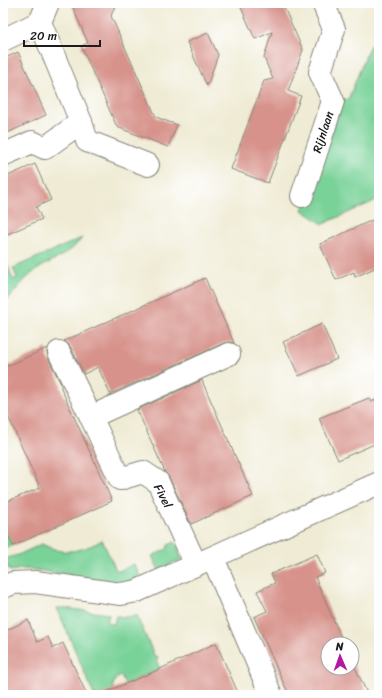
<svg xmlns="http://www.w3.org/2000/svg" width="382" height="698" font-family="Sriracha,sans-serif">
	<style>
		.green { fill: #79d298; stroke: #4a775a }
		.building { fill: #d7938b }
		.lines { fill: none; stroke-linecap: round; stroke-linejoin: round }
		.minor-casing { stroke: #868478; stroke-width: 24 }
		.minor { stroke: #fff; stroke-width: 22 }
		.labels { text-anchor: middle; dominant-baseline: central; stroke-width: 3; stroke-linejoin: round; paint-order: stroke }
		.street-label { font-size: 12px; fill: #1c1c1c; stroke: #fff }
	</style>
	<rect width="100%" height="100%" fill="#fff"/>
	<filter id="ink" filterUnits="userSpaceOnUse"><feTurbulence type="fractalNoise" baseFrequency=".025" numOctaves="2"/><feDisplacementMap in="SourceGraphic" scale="8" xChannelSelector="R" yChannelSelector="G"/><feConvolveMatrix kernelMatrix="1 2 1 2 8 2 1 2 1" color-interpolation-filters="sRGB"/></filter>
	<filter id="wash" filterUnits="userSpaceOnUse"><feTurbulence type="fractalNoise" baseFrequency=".012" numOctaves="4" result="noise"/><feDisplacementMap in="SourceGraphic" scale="16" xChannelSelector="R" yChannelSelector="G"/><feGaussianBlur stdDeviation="0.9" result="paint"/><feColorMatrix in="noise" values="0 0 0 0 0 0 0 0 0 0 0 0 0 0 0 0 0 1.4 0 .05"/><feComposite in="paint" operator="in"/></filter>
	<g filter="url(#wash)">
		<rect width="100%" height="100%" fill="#efebd4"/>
		<!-- green -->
		<g class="green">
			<polygon points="370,45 379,48 379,199 323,224 302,210 344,99 348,100"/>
			<path d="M 82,238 C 69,256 52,259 35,271 C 23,280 13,294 3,305 L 3,264 L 8,266 L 13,280 L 17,278 L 13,268 Z"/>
			<polygon points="3,523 14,545 3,549"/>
			<path d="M 102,540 L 116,570 L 119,571 L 134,564 L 140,576 L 140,578 L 126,583 L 118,583 L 30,569 L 21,569 L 10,571 L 4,559 L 18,555 L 42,544 C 46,546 50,548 54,549 C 69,555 89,548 102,540 Z"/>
			<polygon points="175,542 182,559 159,570 152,556 167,549 168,547 168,545"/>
			<path d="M 57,608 L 64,608 L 109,614 L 107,623 L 114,624 L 116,616 L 125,617 L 138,616 L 138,619 L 155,657 L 159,658 L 156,660 L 160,669 L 125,684 L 121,676 C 111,680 112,687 117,695 L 94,695 Z"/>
		</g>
		<g id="blocks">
			<!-- building -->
			<g class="building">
				<polygon points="71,3 116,3 111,16 156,117 177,125 168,147 117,127 81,46 88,43"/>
				<polygon points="239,3 282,3 303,50 288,91 301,96 268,183 231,169 264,81 273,79 264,58 272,32 255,39"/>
				<polygon points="208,33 218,55 207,86 187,42"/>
				<polygon points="18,52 46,115 3,135 3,59"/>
				<polygon points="35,164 51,200 36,207 42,219 3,236 3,178"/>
				<polygon points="379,217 379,266 355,277 354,272 336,280 320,244"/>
				<polygon points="205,278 234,343 230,342 224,343 110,394 98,367 84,374 70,346 66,342 64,341"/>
				<polygon points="322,324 337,359 299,376 283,342"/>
				<polygon points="47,348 47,352 48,358 61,384 61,388 112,501 13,546 3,524 3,503 40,488 3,405 3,368"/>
				<polygon points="202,380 203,382 203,383 253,496 191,524 169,477 165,472 137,410"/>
				<polygon points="369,398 371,402 379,398 379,442 338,460 319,418"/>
				<polygon points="317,554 325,573 315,577 344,644 328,644 328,668 352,668 352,661 368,695 289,695 254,617 267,611 257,591 275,583 271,574"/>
				<polygon points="28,620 37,642 48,637 53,648 63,643 87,695 3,695 3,632"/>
				<polygon points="216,643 239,695 99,695 160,669"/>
			</g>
		</g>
	</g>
	<g filter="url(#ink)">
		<use href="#blocks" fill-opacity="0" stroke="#868478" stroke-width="1"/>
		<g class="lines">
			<!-- minor casing -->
			<g class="minor-casing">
				<g id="minor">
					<polyline points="40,22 81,122 87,141 148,165"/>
					<polyline points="3,40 40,22 48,3"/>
					<polyline points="3,155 32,142 45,148 81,122"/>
					<polyline points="302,196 333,101 320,72 334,29 323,3"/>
					<polyline points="59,352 91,417"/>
					<polyline points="213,558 271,695"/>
					<polyline points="196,565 158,482 143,472 120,479 91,417 229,354"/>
					<polyline points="3,587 13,583 35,582 121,594 137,591 379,483"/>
				</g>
			</g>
			<!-- minor -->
			<use href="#minor" class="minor"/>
		</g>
	</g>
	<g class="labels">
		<!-- street labels -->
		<g class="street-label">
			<text transform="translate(323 132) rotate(-72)">Rijnlaan</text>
			<text transform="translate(163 496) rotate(62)">Fivel</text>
		</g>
	</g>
	<!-- margin -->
	<rect width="382" height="698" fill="none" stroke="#fff" stroke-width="16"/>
	<!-- north arrow -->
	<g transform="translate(340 656) rotate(358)"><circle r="19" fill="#ffffff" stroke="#a4a4a4"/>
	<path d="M0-3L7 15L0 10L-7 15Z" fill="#b5179e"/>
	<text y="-6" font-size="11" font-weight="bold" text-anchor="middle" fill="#1c1c1c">N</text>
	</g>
	<!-- scale -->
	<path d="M24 40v6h76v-6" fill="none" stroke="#1c1c1c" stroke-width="2"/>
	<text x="30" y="40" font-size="12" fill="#1c1c1c" stroke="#ffffff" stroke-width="3" paint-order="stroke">20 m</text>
</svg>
